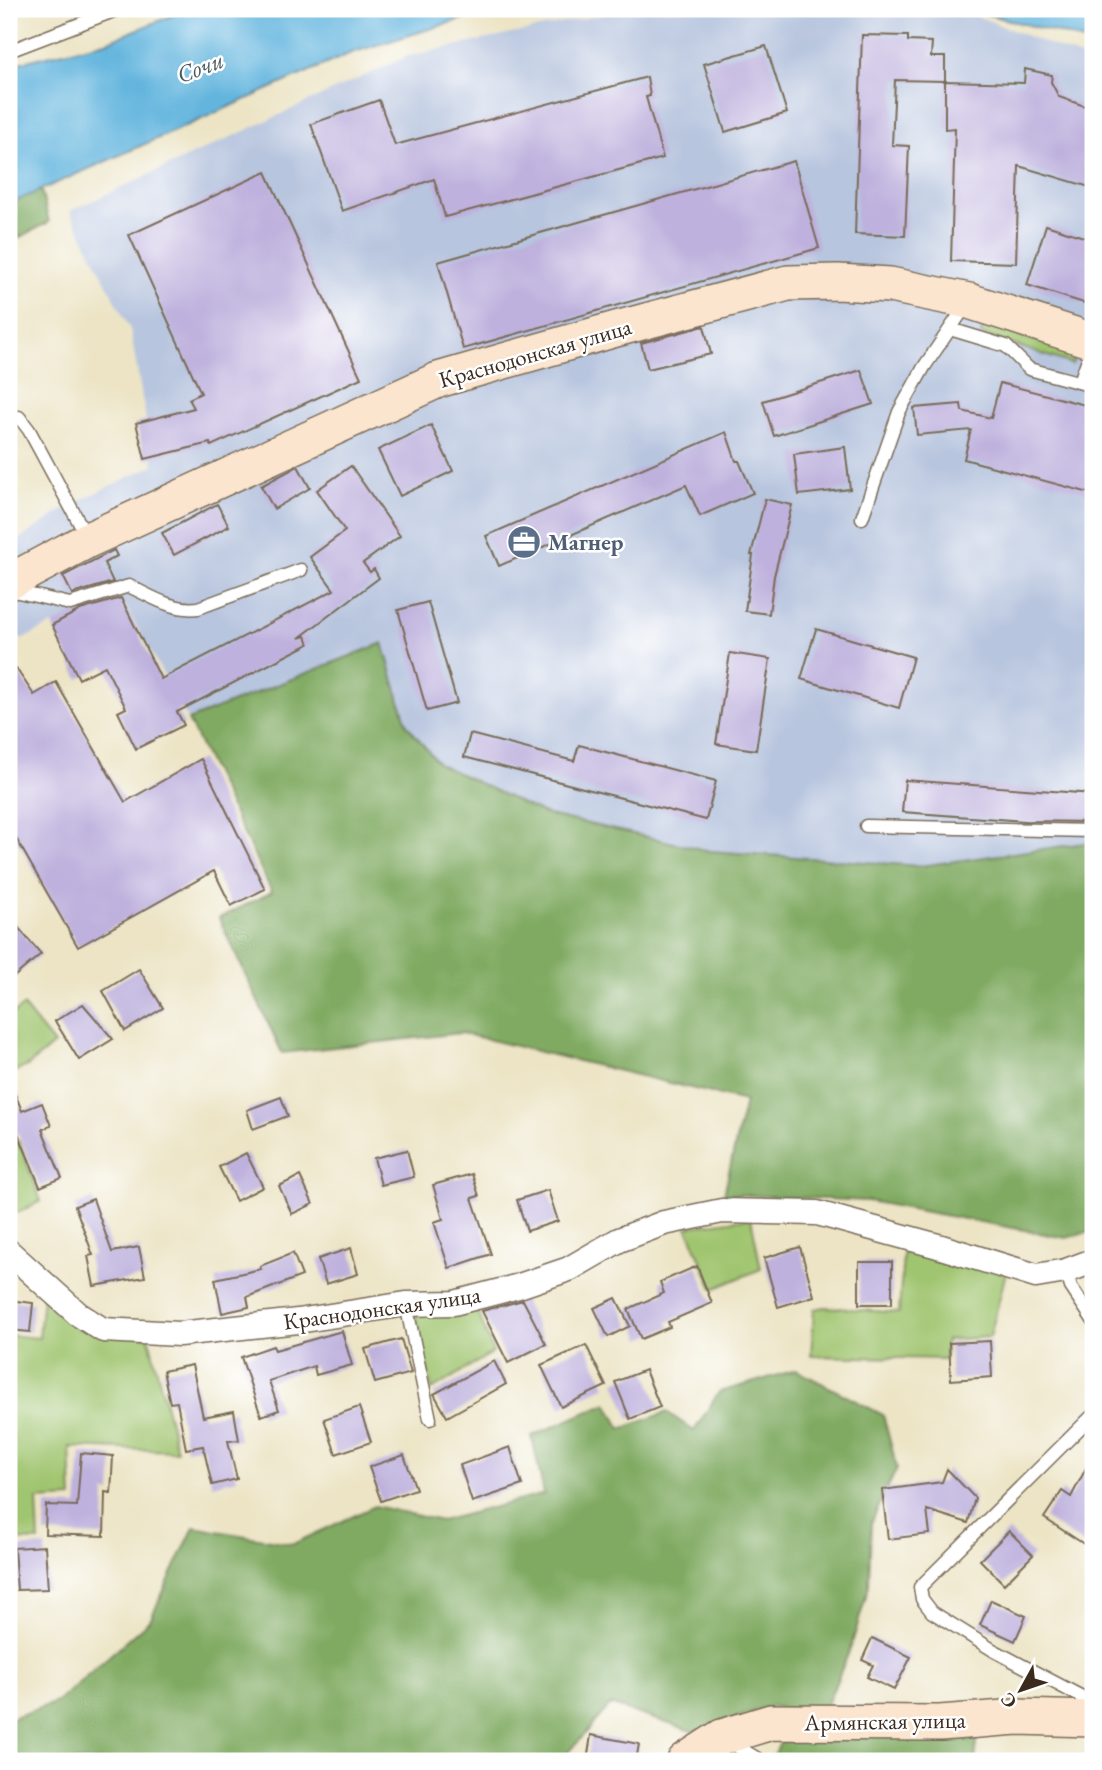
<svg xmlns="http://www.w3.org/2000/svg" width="1102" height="1770" font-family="'EB Garamond',serif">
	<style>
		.industrial { fill: #b7c5de }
		.green { fill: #a0c570; stroke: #6e7847; stroke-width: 2 }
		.forest { fill: #80aa62; stroke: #5e6a40; stroke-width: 2 }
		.water { fill: #63b5de; stroke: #4f707e; stroke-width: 2 }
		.building { fill: #beb1dd }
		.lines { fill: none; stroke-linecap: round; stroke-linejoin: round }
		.lane-casing { stroke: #796b58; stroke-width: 15 }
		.street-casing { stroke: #796b58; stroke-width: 27 }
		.secondary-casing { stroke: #796b58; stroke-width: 38 }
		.lane { stroke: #fff; stroke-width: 12 }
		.street { stroke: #fff; stroke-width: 24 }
		.secondary { stroke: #fbe5cf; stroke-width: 35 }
		.labels { text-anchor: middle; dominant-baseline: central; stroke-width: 5; stroke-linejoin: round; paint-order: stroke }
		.street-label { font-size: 23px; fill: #3b2a1e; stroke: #fff }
		.service-label { font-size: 23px; font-weight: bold; fill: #4e5e75; stroke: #fff; text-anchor: start }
		.water-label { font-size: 24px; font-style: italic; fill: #495b61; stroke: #fff }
	</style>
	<rect width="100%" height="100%" fill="#fff"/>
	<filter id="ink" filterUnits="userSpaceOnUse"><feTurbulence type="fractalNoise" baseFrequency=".0143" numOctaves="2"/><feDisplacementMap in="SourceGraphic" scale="14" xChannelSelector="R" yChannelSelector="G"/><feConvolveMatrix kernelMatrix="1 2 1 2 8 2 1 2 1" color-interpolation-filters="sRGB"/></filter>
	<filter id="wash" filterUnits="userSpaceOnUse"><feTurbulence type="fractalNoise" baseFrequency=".00686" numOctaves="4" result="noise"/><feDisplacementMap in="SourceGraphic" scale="28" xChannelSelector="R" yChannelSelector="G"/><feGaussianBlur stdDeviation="1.57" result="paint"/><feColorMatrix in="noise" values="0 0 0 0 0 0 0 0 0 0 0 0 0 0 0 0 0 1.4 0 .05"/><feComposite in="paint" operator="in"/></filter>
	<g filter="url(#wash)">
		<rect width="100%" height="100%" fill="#ece4c5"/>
		<!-- industrial -->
		<polygon class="industrial" points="628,9 884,9 977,16 1093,62 1093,842 920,866 710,851 544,814 439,764 407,725 383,644 188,720 118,592 23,639 9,638 9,546 70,505 154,465 130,329 70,211 408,56"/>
		<!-- green -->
		<g class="green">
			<polygon points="984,324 1076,353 1072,364 981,334"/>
			<polygon points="23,1006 54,1044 28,1066 9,1074 9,1017"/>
			<polygon points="19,1141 41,1201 9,1217 9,1144"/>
			<polygon points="751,1218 761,1269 713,1289 687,1227"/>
			<polygon points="904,1241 1006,1272 990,1337 946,1340 945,1359 811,1356 814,1309 825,1307 899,1313"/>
			<polygon points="43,1295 149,1338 177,1451 70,1447 72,1498 37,1500 39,1541 9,1540 9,1335 39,1338"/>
			<polygon points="475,1304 493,1352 432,1390 415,1312"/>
		</g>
		<!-- forest -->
		<g class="forest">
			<polygon points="41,190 49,222 9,243 9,204"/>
			<polygon points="383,643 407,725 439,764 544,814 710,851 920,866 1093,842 1093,1231 1066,1238 868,1201 724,1194 745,1101 461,1033 282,1053 219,918 272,892 188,720"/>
			<polygon points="796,1370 883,1415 897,1468 871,1523 869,1586 851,1647 822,1716 771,1706 695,1732 610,1705 571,1750 557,1761 9,1761 9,1719 57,1702 150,1620 194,1527 293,1544 375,1506 441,1521 544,1494 532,1436 607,1403 621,1429 667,1412 694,1431 719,1392"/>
			<polygon points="786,1733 978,1734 975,1761 793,1761 773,1755"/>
		</g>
		<!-- water -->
		<g class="water">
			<polygon points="189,9 495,9 351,53 9,204 9,65 106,42"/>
			<polygon points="967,9 1093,9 1093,45 1066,35"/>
		</g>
		<g id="blocks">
			<!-- building -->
			<g class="building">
				<polygon points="862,35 908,36 908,41 932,42 931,57 945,57 945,81 895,80 892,145 909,146 905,236 855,234"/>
				<polygon points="766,46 787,113 725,132 704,64"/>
				<polygon points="1025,69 1052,75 1051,82 1059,97 1093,109 1093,188 1019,166 1016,263 951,261 955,128 945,129 945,81 1024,83"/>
				<polygon points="647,77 650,96 646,97 663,158 445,217 434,179 342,211 311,124 379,100 395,145"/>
				<polygon points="794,161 819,248 463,349 438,262"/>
				<polygon points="266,172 361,378 211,446 210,443 145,459 136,423 194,408 189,399 201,393 129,235"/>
				<polygon points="1046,225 1093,240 1093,306 1027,285"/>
				<polygon points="704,326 711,354 648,369 641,343"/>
				<polygon points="861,370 873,404 774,436 763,401"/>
				<polygon points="1000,383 1093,407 1093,494 964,459 971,430 917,435 914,408 961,404 962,411 991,418"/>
				<polygon points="431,425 453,471 400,496 378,450"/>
				<polygon points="726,432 736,461 739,461 753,493 700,516 686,485 499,566 486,536"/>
				<polygon points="845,447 850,489 799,495 794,454"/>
				<polygon points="298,466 310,488 274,509 261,486"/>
				<polygon points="351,466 400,536 363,563 370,572 374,569 379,578 299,638 306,636 309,644 177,712 184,725 136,749 118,712 126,708 105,666 79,679 52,625 80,610 121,598 161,679 334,590 310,557 345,531 317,490"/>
				<polygon points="765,499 792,505 774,576 769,614 745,611 753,555 751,555"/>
				<polygon points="217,504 229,526 174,555 162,533"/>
				<polygon points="114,550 117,556 104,563 113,582 72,594 63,576"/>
				<polygon points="428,602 457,703 427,711 398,610"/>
				<polygon points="816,629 913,657 899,708 801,679"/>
				<polygon points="730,653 770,659 756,750 716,744"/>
				<polygon points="9,658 34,695 56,682 125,802 201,759 265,889 231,906 214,871 78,947 9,826"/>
				<polygon points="470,734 574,761 579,745 716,781 706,820 464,757"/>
				<polygon points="905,780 1093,794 1093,822 1025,821 902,812"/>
				<polygon points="9,917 41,954 9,981"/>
				<polygon points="139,969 163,1008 125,1031 103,991"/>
				<polygon points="83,1004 113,1039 79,1060 55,1021"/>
				<polygon points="9,1079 22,1111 42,1103 51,1126 42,1129 62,1178 40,1187 18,1133 9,1137"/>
				<polygon points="281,1097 288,1116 253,1129 247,1110"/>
				<polygon points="407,1150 414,1177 381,1185 374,1158"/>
				<polygon points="246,1153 263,1187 236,1201 219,1167"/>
				<polygon points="472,1174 479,1196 472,1198 491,1254 449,1268 434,1222 443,1219 433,1185"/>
				<polygon points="300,1176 313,1204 292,1214 279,1186"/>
				<polygon points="548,1190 558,1221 527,1231 517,1200"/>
				<polygon points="93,1199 112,1252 139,1247 145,1277 94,1286 88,1256 93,1255 75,1206"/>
				<polygon points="800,1247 814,1296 778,1307 764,1258"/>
				<polygon points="351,1248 358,1274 326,1284 318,1259"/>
				<polygon points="293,1253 302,1276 247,1297 249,1307 222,1313 215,1279 261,1269 260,1266"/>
				<rect x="859" y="1262" width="33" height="42"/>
				<polygon points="697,1266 712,1303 668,1322 670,1327 641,1339 628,1309 664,1293 660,1282"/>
				<polygon points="616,1298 630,1326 608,1337 594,1308"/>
				<polygon points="9,1300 33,1303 30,1332 9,1330"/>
				<polygon points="523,1300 546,1344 508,1363 482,1311"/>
				<polygon points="342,1331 352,1365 316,1375 314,1366 269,1381 279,1410 261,1416 241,1357 273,1346 275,1350"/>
				<polygon points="401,1339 411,1373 375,1383 365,1349"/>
				<polygon points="990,1341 992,1377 951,1380 949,1343"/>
				<polygon points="586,1345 606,1386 561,1407 541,1365"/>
				<polygon points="494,1361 506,1384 447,1417 434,1394"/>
				<polygon points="192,1365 203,1417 234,1411 239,1440 228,1441 237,1479 212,1485 203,1446 186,1449 177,1402 170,1403 163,1371"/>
				<polygon points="645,1370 660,1407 630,1419 615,1382"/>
				<polygon points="359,1407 371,1442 336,1454 324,1419"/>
				<polygon points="510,1447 522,1485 472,1502 460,1465"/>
				<polygon points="81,1453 113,1456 111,1493 105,1492 104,1536 45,1534 46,1505 77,1506"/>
				<polygon points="404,1455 416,1489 381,1501 369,1467"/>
				<polygon points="1093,1455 1093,1550 1044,1518 1062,1491 1071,1497"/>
				<polygon points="947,1469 975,1498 968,1523 927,1510 930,1534 888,1539 882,1490 942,1482"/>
				<polygon points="1009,1531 1033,1555 1004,1584 980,1560"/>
				<polygon points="45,1546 48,1589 17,1590 14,1548"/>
				<polygon points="991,1600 1026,1616 1015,1641 980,1625"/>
				<polygon points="872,1638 911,1657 894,1690 867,1677 873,1665 862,1660"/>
				<polygon points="591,1735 639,1744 636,1761 587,1761"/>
			</g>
		</g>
	</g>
	<g filter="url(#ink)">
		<use href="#blocks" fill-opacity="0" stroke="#796b58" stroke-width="2"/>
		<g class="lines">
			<!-- lane casing -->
			<g class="lane-casing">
				<g id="lane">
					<polyline points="9,51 119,9"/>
					<polyline points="950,329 1006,346 1029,369 1093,386"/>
					<polyline points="1080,382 1093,344"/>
					<polyline points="9,417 19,417 29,430 88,539"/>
					<polyline points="862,518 899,412 924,367 967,304"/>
					<path d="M 10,590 L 70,604 L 129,586 C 152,597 173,611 198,608 L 301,570"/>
					<polyline points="866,826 1093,831"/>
					<polyline points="1066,1271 1071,1287 1093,1320"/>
					<polyline points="406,1304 430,1419"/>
					<polyline points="1093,1415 920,1587 922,1599 932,1612 993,1650 1082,1697 1093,1711"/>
					<polyline points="728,1741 761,1761"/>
				</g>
			</g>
			<!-- street casing -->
			<g class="street-casing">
				<polyline id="street" points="9,1252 78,1314 103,1330 179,1334 298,1321 406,1304 454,1303 519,1286 569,1269 619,1240 664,1223 722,1211 817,1213 938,1246 1036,1276 1066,1271 1093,1261"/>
			</g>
			<!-- secondary casing -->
			<g class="secondary-casing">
				<g id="secondary">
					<polyline points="9,582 88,540 438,380 616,329 788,283 838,282 890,285 969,301 1093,341"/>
					<polyline points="685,1761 722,1737 771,1722 940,1723 1017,1717 1093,1719"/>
				</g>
			</g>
			<!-- lane -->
			<use href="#lane" class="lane"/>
			<!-- street -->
			<use href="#street" class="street"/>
			<!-- secondary -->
			<use href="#secondary" class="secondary"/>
		</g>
	</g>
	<!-- icons -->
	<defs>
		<g id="office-disc" transform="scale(1.75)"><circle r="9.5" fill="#5c6f8a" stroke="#fff"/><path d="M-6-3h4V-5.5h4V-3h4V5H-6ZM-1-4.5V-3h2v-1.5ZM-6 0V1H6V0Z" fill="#fff"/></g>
	</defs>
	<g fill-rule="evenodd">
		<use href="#office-disc" x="524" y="542"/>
	</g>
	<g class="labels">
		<!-- street labels -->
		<g class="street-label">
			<text transform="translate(535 353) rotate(-16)">Краснодонская улица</text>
			<text transform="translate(382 1308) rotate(-8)">Краснодонская улица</text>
			<text transform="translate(885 1721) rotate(-1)">Армянская улица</text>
		</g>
		<!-- service labels -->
		<g class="service-label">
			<text x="548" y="542">Магнер</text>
		</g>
		<!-- water labels -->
		<g class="water-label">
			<text transform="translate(200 67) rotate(-21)">Сочи</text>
		</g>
	</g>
	<!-- margin -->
	<rect width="1102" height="1770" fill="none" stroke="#fff" stroke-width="35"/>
	<!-- north arrow -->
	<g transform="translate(1021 1690) rotate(230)" stroke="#ffffff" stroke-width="5" paint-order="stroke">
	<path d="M0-5L12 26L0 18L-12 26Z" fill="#3b2a1e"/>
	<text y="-10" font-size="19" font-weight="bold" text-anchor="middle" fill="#3b2a1e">С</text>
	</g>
</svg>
